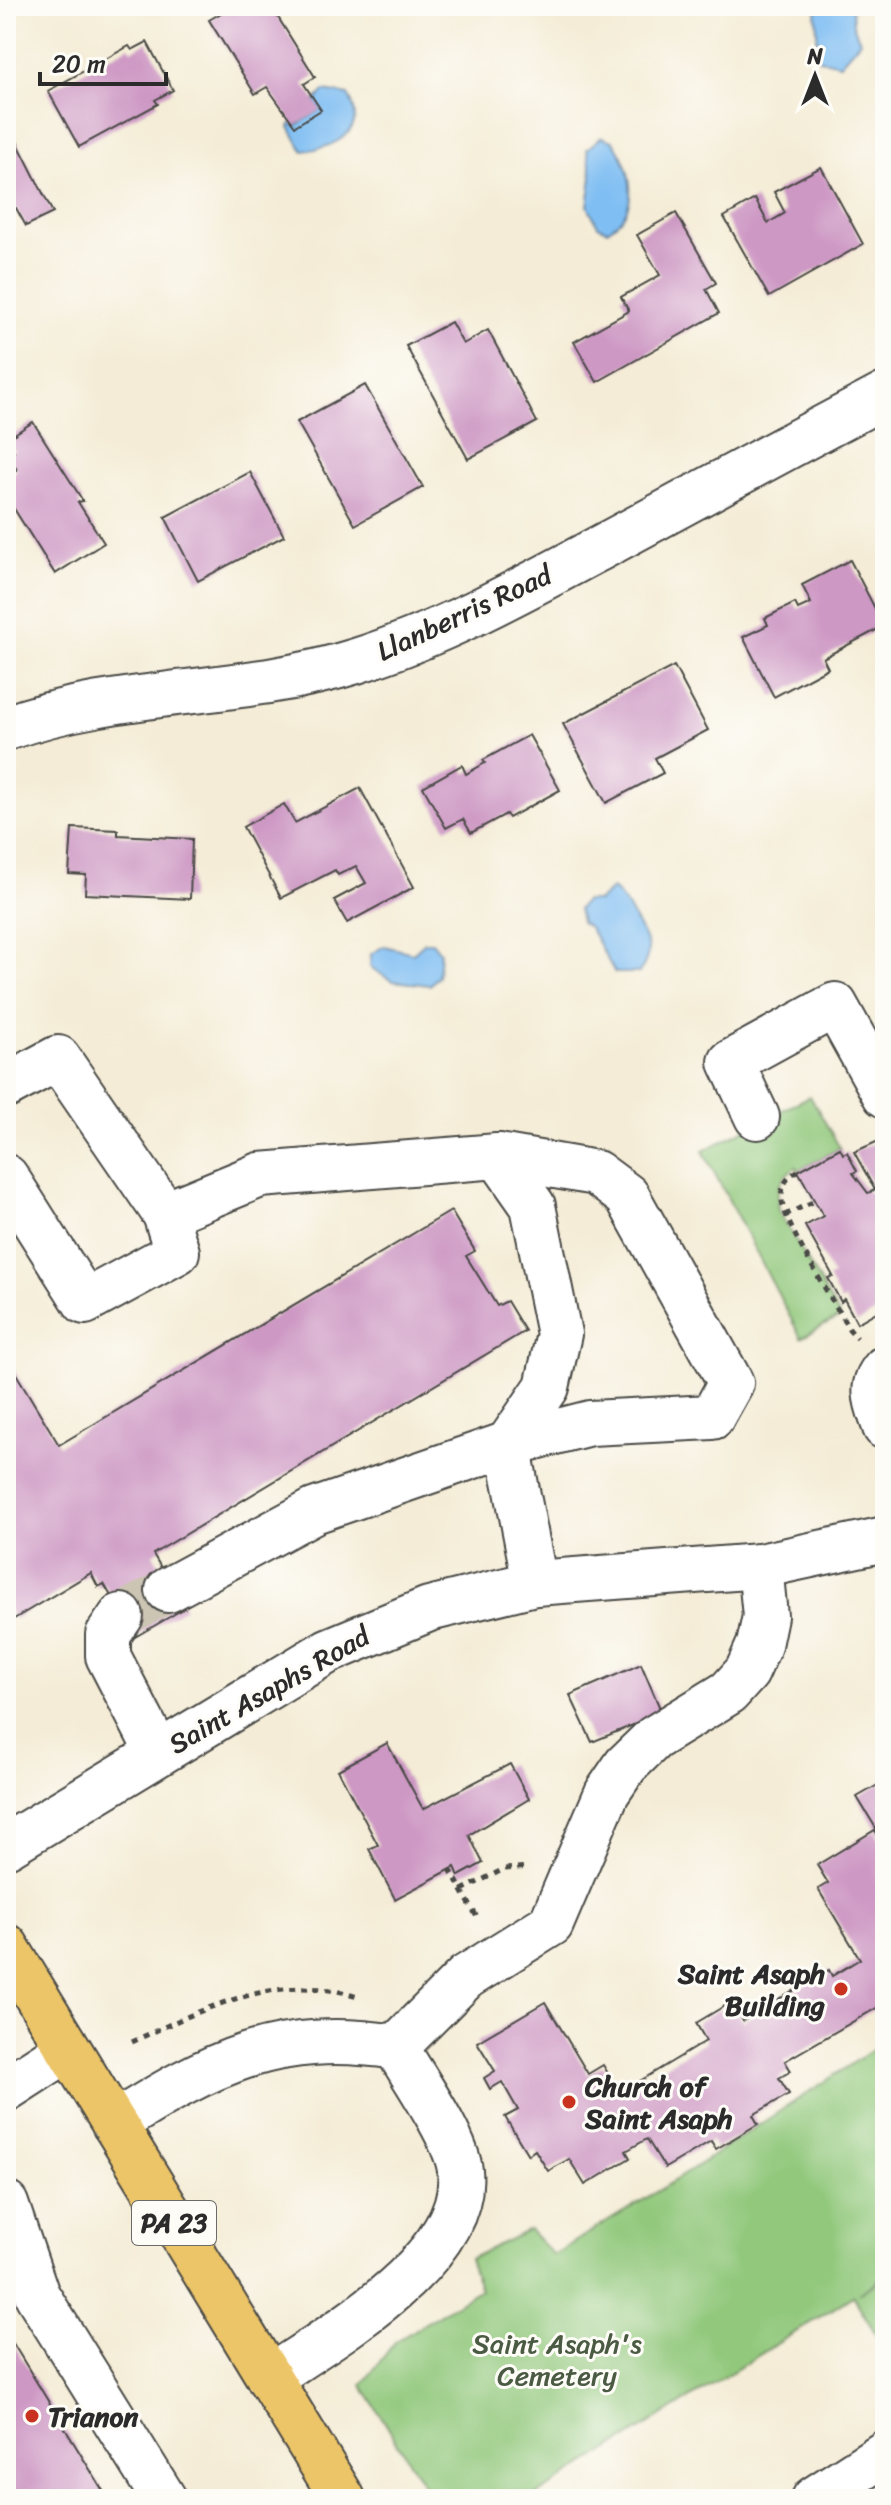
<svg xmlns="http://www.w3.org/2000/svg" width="891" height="2505" font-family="Sriracha,sans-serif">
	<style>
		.green { fill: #91c87b; stroke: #5e7a53; stroke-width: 2 }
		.water { fill: #7fbef3; stroke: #55748f; stroke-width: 2 }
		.building { fill: #cd98c4 }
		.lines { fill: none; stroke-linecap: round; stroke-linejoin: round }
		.minor-tunnel { stroke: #ccc5b4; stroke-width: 44; stroke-dasharray: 44 22; stroke-linecap: butt }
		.minor-casing { stroke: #494845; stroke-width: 48 }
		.major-casing { stroke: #494845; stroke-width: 48 }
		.path { stroke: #494845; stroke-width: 5; stroke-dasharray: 6 6; stroke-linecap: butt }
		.minor { stroke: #fff; stroke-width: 44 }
		.major { stroke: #ecc569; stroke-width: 44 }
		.poi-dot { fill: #c8321e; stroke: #fdfcf7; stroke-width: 3 }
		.labels { text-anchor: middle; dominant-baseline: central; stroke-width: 6; stroke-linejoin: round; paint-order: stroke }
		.shield { fill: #fdfcf7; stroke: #6a6a68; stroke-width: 2 }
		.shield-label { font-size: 26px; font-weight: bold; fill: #2b2b2b }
		.street-label { font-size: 28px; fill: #2b2b2b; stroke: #fdfcf7 }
		.poi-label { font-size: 28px; font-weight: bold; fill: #2b2b2b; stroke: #fdfcf7; text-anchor: start }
		.park-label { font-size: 28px; fill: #4a5a43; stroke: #fdfcf7 }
	</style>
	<rect width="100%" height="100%" fill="#fdfcf7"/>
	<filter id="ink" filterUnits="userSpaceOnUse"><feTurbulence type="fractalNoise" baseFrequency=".0125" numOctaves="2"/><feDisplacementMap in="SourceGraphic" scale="16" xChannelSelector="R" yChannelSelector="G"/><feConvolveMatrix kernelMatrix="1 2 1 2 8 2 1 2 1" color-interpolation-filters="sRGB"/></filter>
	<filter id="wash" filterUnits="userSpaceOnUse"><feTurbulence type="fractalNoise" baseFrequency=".006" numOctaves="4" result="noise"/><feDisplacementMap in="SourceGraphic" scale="32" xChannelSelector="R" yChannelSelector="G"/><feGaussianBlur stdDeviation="1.8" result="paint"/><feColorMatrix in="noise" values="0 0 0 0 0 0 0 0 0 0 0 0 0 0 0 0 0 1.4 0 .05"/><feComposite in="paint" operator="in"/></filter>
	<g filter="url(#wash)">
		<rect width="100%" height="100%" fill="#f4ecd6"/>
		<!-- green -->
		<g class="green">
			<path d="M 810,1096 L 840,1148 L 798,1171 L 796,1167 C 779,1177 776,1191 778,1210 L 840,1317 L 801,1338 L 703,1151 Z"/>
			<polygon points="885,2042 885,2276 858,2294 885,2278 885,2349 853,2296 530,2499 432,2499 362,2385 395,2342 480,2289 469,2259 529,2230 553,2255 674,2181"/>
		</g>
		<!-- water -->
		<g class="water">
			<polygon points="816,6 852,6 853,25 860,41 840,64 818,59"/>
			<path d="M 324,91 L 348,95 C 370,131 334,148 303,151 L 290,127 L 293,122 L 296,126 L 320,110 L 315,101 Z"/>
			<path d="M 602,137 L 613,141 C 632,169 642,211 607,230 L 598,226 L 588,206 L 592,176 L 587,149 Z"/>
			<path d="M 612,889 C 620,892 647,938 648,949 C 648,958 644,966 639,973 L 615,973 L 589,927 L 581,922 L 578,909 L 585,901 L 598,901 Z"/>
			<polygon points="425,942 432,942 440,952 438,976 430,985 392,981 370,967 371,954 384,946 413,953"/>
		</g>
		<g id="blocks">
			<!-- building -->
			<g class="building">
				<polygon points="233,6 271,6 315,77 304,84 321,110 295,126 267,87 255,94 209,20"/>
				<polygon points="147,42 173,90 155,100 158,104 79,147 48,91 129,46 132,50"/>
				<polygon points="6,120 53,213 26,226 16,208 10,211 6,203"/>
				<polygon points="821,167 863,244 769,297 724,217 755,199 768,223 785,213 774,192"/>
				<polygon points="676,213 716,283 706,289 719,313 597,382 574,342 629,311 621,297 660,275 637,235"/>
				<polygon points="451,322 463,344 488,330 537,422 468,459 406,346"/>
				<polygon points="365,385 423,487 355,525 297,422"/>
				<polygon points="33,422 83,501 78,502 104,543 55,574 6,496 6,477 17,470 8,455 14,451 7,439"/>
				<polygon points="250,472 284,536 198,581 165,517"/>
				<polygon points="850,560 884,626 823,658 828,668 774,697 743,637 768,625 765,618 795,603 798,609 811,603 802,585"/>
				<polygon points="674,666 708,730 655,758 663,773 606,803 563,724"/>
				<polygon points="529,735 560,790 509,818 506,814 471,833 463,819 446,828 423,787 462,765 466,774 485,763 483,760"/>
				<polygon points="360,788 414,887 347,923 334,900 366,883 356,866 338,875 335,870 281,898 243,827 284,804 295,823"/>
				<polygon points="72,828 118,830 118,835 192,839 190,899 85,894 86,875 69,874"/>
				<polygon points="885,1138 885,1307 857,1323 844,1299 841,1302 828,1278 833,1276 805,1226 823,1216 798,1171 840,1148 843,1154 847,1152 857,1171 853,1173 868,1193 875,1190 854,1152"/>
				<polygon points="451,1211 475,1251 466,1256 497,1306 507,1301 525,1331 153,1554 185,1608 135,1637 104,1584 98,1587 91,1573 14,1619 6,1606 6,1357 59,1445"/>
				<polygon points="641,1664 662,1713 592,1742 570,1695"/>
				<polygon points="387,1743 423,1809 510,1764 529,1799 469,1835 483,1863 459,1876 455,1867 395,1899 369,1849 378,1845 338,1770"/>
				<polygon points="885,1781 885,1843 857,1797"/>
				<polygon points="875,1830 885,1847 885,2003 785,2061 791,2071 779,2078 789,2094 753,2115 758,2124 716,2149 711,2141 665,2168 647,2139 626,2151 630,2158 585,2185 569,2159 548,2171 535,2150 528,2155 505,2117 518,2110 502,2082 490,2089 484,2078 495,2071 477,2042 545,2002 588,2074 603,2065 620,2093 706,2041 696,2023 731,2002 743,2021 829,1970 832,1976 860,1959 818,1889 828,1883 817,1865"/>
				<polygon points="6,2332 108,2499 6,2499"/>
			</g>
		</g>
	</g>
	<g filter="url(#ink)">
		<use href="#blocks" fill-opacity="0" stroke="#494845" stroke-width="2"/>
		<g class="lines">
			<!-- minor-tunnel -->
			<polyline class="minor-tunnel" points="121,1616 168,1590"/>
			<!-- minor casing -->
			<g class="minor-casing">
				<g id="minor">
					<path d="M 6,728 C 119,687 242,697 356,661 C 447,632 529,586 613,541 C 704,492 794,443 885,395"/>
					<polyline points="6,1086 58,1058 165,1214 177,1252 85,1302 6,1177"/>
					<polyline points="757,1117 731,1062 835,1005 885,1095"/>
					<polyline points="498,1156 533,1206 559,1334 547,1387 508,1444 535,1583"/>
					<polyline points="165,1214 260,1175 498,1156 596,1173 627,1196 731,1383 712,1417 590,1423 508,1444 314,1511 168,1590"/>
					<path d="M 885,1368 C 868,1387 877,1404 885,1427"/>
					<polyline points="121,1616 108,1635 108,1656 158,1753"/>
					<polyline points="6,1846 328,1651 429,1609 535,1583 760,1566 885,1539"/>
					<polyline points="396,2047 466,1977 551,1924 607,1793 626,1765 654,1738 729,1692 747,1672 759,1645 765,1616 760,1566"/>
					<polyline points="6,2089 68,2049"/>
					<path d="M 114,2124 C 212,2062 277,2029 396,2047 C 413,2077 457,2139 460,2171 C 469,2259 331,2336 269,2378"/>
					<polyline points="6,2204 37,2295 164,2499"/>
					<polyline points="814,2499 885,2453"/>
				</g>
			</g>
			<!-- major casing -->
			<g class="major-casing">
				<polyline id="major" points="6,1946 343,2499"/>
			</g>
			<!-- path -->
			<g class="path">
				<path d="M 798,1171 C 787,1176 780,1187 782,1201 C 785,1226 834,1302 849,1329 L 857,1338"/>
				<polyline points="785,1215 815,1201"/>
				<polyline points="450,1869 478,1919"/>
				<polyline points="462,1890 504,1869 528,1867"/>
				<polyline points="882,2005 885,2008"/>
				<path d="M 132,2042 C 206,2007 279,1971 361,1997"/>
			</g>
			<!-- minor -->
			<use href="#minor" class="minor"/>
			<!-- major -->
			<use href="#major" class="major"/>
		</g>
	</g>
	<!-- markers -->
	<g class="poi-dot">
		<circle cx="841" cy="1989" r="8"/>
		<circle cx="569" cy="2102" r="8"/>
		<circle cx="32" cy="2416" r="8"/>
	</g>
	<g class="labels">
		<!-- shield labels -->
		<rect class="shield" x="132" y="2201" width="84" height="44" rx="6"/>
		<g class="shield-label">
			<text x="174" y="2223">PA 23</text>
		</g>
		<!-- street labels -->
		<g class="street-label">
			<text transform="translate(464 613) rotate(-25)">Llanberris Road</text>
			<text transform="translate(269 1690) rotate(-30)">Saint Asaphs Road</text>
		</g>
		<!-- poi labels -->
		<g class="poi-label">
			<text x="825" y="1973" text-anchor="end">Saint Asaph<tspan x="825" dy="32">Building</tspan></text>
			<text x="585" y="2086">Church of<tspan x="585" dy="32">Saint Asaph</tspan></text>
			<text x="48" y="2416">Trianon</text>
		</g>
		<!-- park labels -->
		<g class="park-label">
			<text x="557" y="2343">Saint Asaph's<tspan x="557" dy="32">Cemetery</tspan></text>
		</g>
	</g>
	<!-- margin -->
	<rect width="891" height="2505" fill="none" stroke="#fdfcf7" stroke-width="32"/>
	<!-- north arrow -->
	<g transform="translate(815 76)" stroke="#fdfcf7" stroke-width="6" paint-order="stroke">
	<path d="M0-6L14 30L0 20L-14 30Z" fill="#2b2b2b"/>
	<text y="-12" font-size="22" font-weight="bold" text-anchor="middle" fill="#2b2b2b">N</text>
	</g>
	<!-- scale -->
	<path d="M40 72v12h126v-12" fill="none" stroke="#2b2b2b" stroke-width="4"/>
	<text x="52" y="72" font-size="24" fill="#2b2b2b" stroke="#fdfcf7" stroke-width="6" paint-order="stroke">20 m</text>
</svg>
